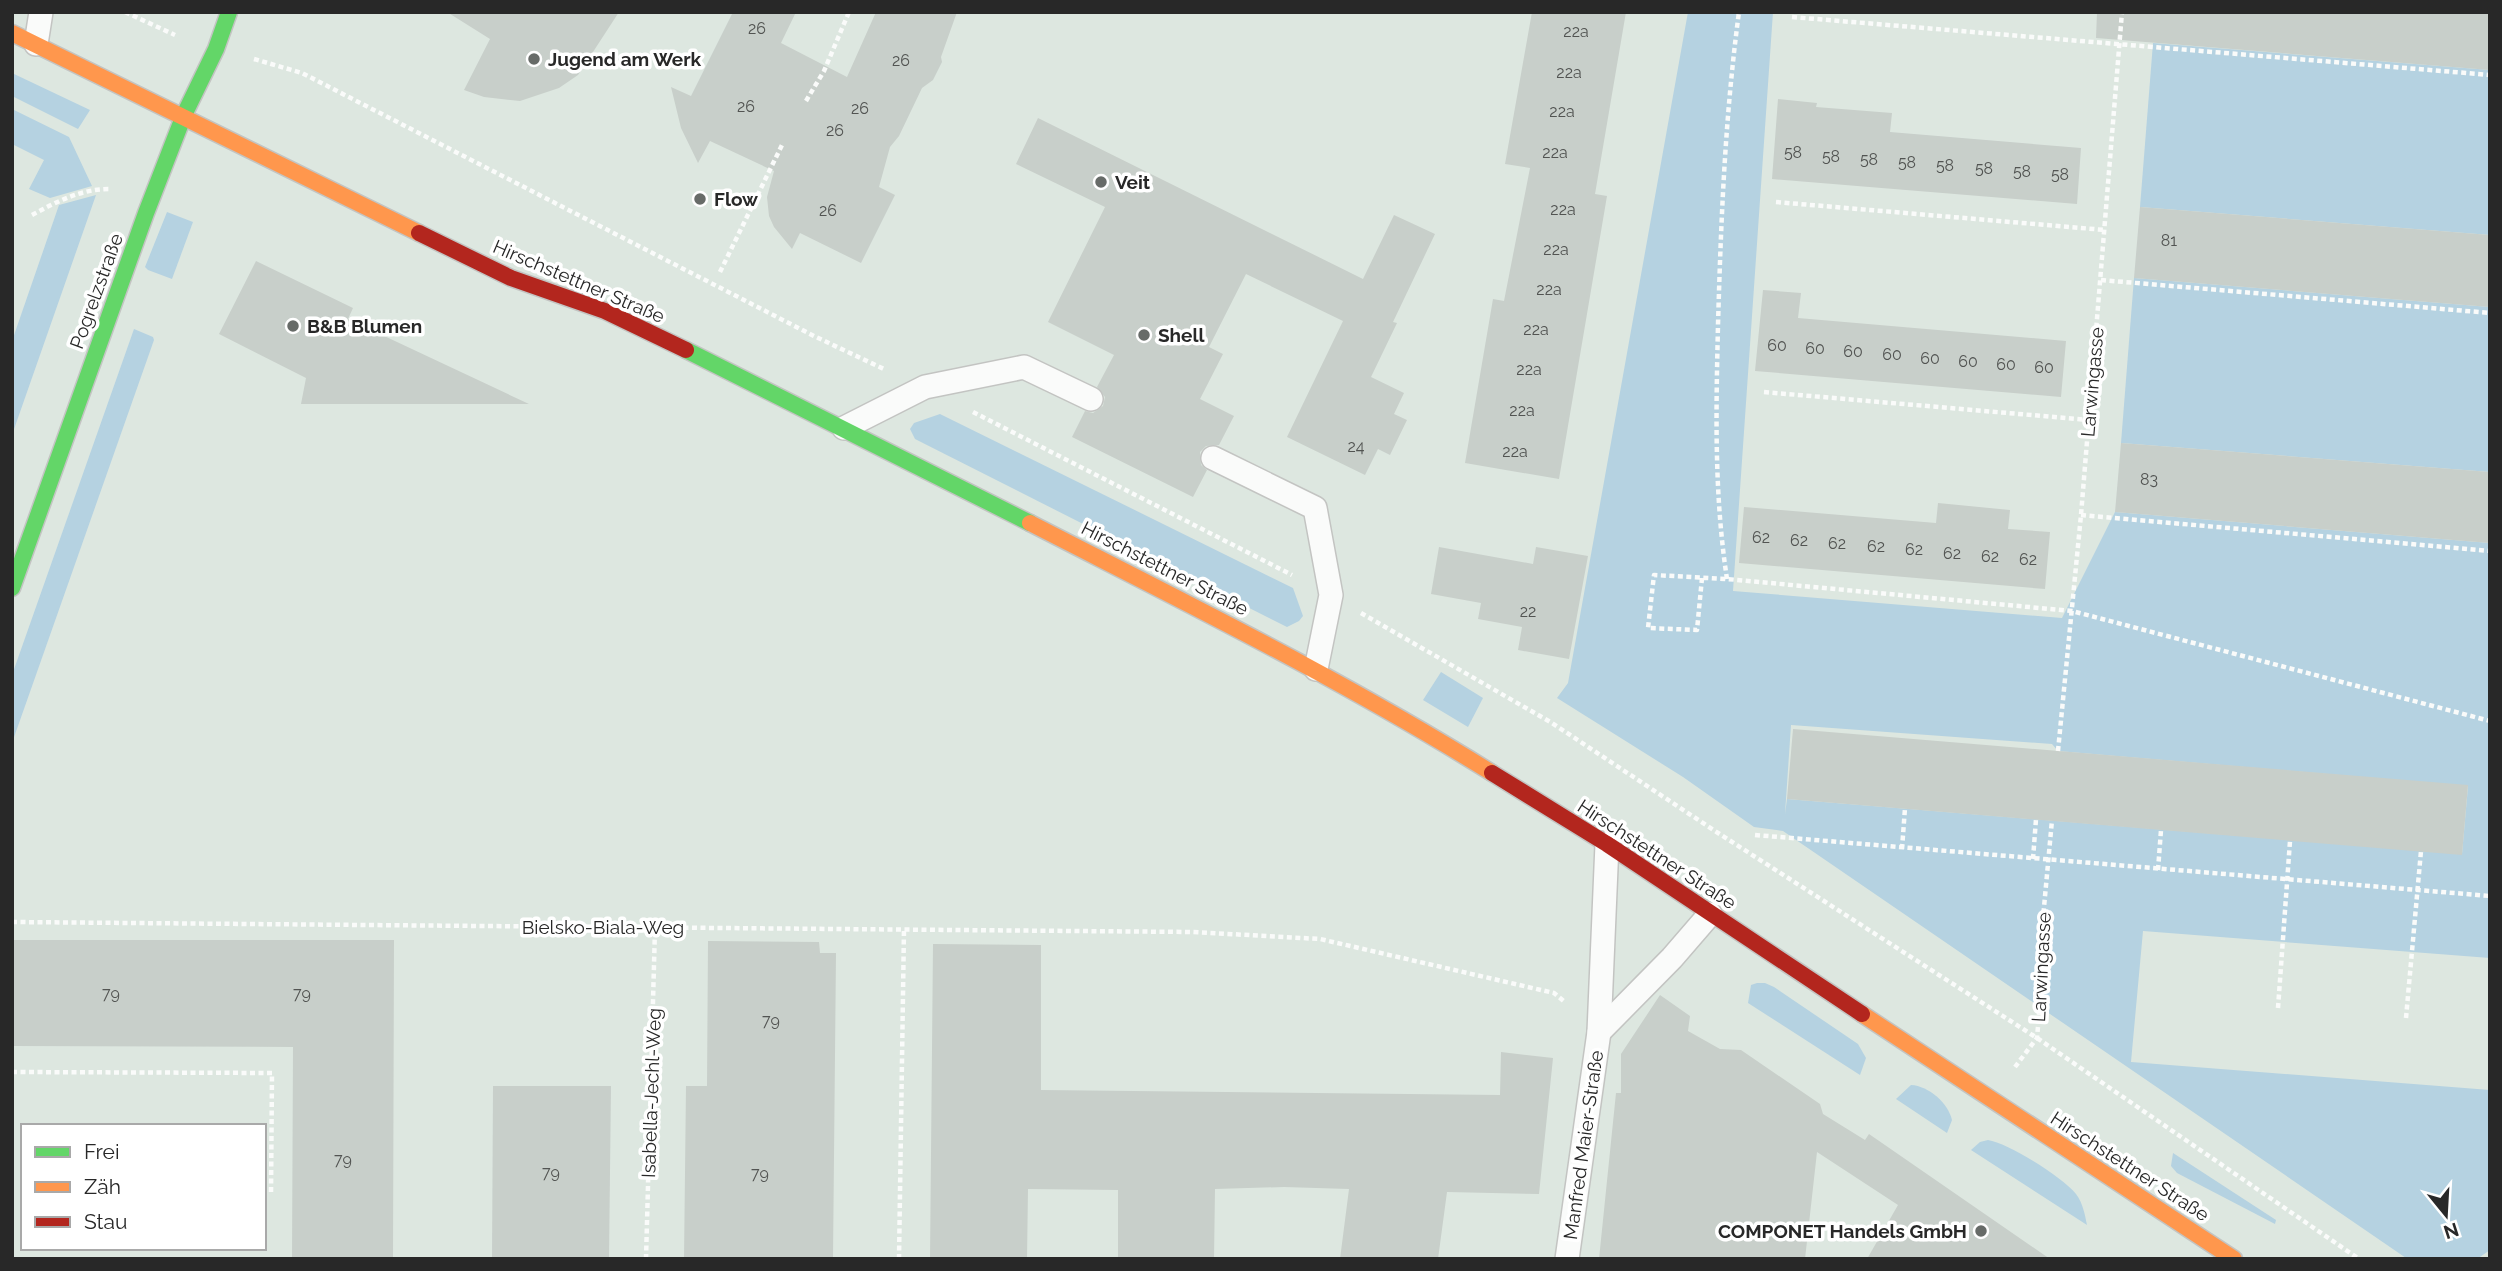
<svg xmlns="http://www.w3.org/2000/svg" width="2502" height="1271" font-family="Raleway,sans-serif">
	<style>
		.green { fill: #b5d2e1; fill-rule: evenodd }
		.building { fill: #c8cfca }
		.lines { fill: none; stroke-linecap: round; stroke-linejoin: round }
		.lane-casing { stroke: #c3c4c2; stroke-width: 26 }
		.fast-casing { stroke: #c3c4c2; stroke-width: 19 }
		.slow-casing { stroke: #c3c4c2; stroke-width: 19 }
		.jam-casing { stroke: #c3c4c2; stroke-width: 19 }
		.path { stroke: #fafbfa; stroke-width: 4.5; stroke-dasharray: 5 3.5; stroke-linecap: butt }
		.lane { stroke: #fafbfa; stroke-width: 23 }
		.fast { stroke: #63d668; stroke-width: 16 }
		.slow { stroke: #ff974d; stroke-width: 16 }
		.jam { stroke: #b3261e; stroke-width: 16 }
		.poi-dot { fill: #676b68; stroke: #fff; stroke-width: 2.5 }
		.labels { text-anchor: middle; dominant-baseline: central; stroke-width: 7; stroke-linejoin: round; paint-order: stroke }
		.number-label { font-size: 16px; fill: #525452 }
		.poi-label { font-size: 19px; font-weight: bold; fill: #282828; stroke: #fff; text-anchor: start }
		.street-label { font-size: 19px; fill: #282828; stroke: #fff }
	</style>
	<rect width="100%" height="100%" fill="#dde7e0"/>
	<!-- green -->
	<g class="green">
		<path d="M 1688,12 L 1773,12 L 1733,591 L 2062,618 L 2115,512 L 2490,543 L 2490,958 L 2143,931 L 2131,1062 L 2490,1090 L 2490,1250 L 2477,1259 L 2406,1258 L 1783,831 L 1754,827 L 1683,777 L 1557,698 L 1568,683 ZM 1791,725 L 2052,744 L 2058,751 L 2468,786 L 2462,854 L 1787,799 L 1785,814 Z"/>
		<polygon points="2153,43 2490,70 2490,235 2140,207"/>
		<polygon points="12,73 90,110 78,129 12,96"/>
		<polygon points="12,109 69,137 92,186 50,198 29,189 44,160 12,144"/>
		<polygon points="96,195 12,435 12,341 59,205"/>
		<polygon points="167,212 193,222 172,279 148,270 145,267"/>
		<polygon points="2134,278 2490,307 2490,472 2121,443"/>
		<polygon points="134,329 153,337 154,340 12,743 12,675"/>
		<polygon points="940,414 1293,588 1303,616 1299,621 1287,627 915,439 910,429 914,423"/>
		<polygon points="1441,672 1483,698 1468,727 1423,700"/>
		<polygon points="1757,983 1765,983 1774,987 1858,1044 1866,1058 1860,1075 1748,1003 1751,985"/>
		<path d="M 1911,1085 C 1929,1086 1948,1103 1952,1120 L 1947,1133 L 1896,1099 Z"/>
		<path d="M 1988,1140 C 2008,1143 2062,1177 2076,1194 C 2083,1203 2085,1215 2087,1225 L 1971,1150 L 1980,1142 Z"/>
		<polygon points="2173,1153 2276,1220 2275,1224 2177,1173 2171,1166"/>
	</g>
	<!-- building -->
	<g class="building">
		<polygon points="447,12 619,12 578,75 559,88 520,101 484,97 464,90 490,39"/>
		<polygon points="733,12 796,12 781,43 847,77 876,12 957,12 941,57 942,62 933,80 922,88 899,136 890,147 879,187 895,195 861,263 800,233 792,249 774,227 769,216 767,197 774,171 710,141 698,163 681,128 671,87 691,96"/>
		<polygon points="1532,12 1626,12 1595,194 1607,196 1559,479 1465,463 1493,299 1504,301 1530,168 1505,164"/>
		<polygon points="2097,12 2490,12 2490,70 2096,38"/>
		<polygon points="1778,99 1817,103 1816,107 1892,113 1890,132 2081,148 2077,204 1772,179"/>
		<polygon points="1038,118 1363,279 1394,215 1435,234 1393,322 1397,323 1371,377 1404,393 1394,414 1407,420 1390,455 1378,449 1365,475 1287,437 1343,321 1246,274 1209,347 1223,354 1200,399 1234,416 1219,445 1206,446 1200,452 1201,465 1207,470 1193,497 1072,437 1085,411 1093,413 1103,406 1105,397 1097,387 1114,355 1048,322 1105,207 1016,164"/>
		<polygon points="2140,207 2490,235 2490,307 2134,278"/>
		<polygon points="256,261 353,308 348,319 529,404 301,404 306,378 219,334"/>
		<polygon points="1763,290 1801,293 1798,318 2066,341 2061,397 1755,371"/>
		<polygon points="2121,443 2490,472 2490,543 2115,512"/>
		<polygon points="1938,503 2010,510 2008,529 2050,532 2045,589 1739,563 1744,507 1936,523"/>
		<polygon points="1439,547 1533,564 1536,547 1588,556 1569,659 1518,650 1522,627 1478,619 1481,603 1431,594"/>
		<polygon points="1793,729 2468,785 2462,855 1787,799"/>
		<polygon points="12,940 394,940 393,1259 292,1259 293,1047 12,1046"/>
		<polygon points="708,941 819,942 820,953 836,953 833,1259 684,1259 686,1086 707,1086"/>
		<polygon points="933,944 1041,945 1041,1090 1500,1095 1501,1052 1553,1058 1539,1194 1447,1192 1438,1259 1340,1259 1349,1189 1284,1187 1215,1189 1214,1259 1118,1259 1118,1190 1028,1189 1027,1259 930,1259"/>
		<polygon points="1660,995 1690,1016 1688,1031 1720,1049 1741,1050 1820,1104 1823,1114 1865,1140 1869,1134 2050,1259 1867,1259 1898,1205 1817,1152 1805,1259 1599,1259 1616,1093 1621,1093 1621,1054"/>
		<polygon points="493,1086 611,1086 609,1259 492,1259"/>
	</g>
	<g class="lines">
		<!-- lane casing -->
		<g class="lane-casing">
			<g id="lane">
				<polyline points="36,44 41,12"/>
				<polyline points="844,428 925,387 1024,367 1091,399"/>
				<polyline points="1213,458 1315,508 1331,595 1316,669"/>
				<polyline points="1599,1032 1672,958 1710,914"/>
				<polyline points="1567,1259 1599,1032 1607,844"/>
			</g>
		</g>
		<!-- fast casing -->
		<g class="fast-casing">
			<g id="fast">
				<polyline points="686,350 1030,523"/>
				<polyline points="12,588 146,213 184,115 216,49 229,12"/>
			</g>
		</g>
		<!-- slow casing -->
		<g class="slow-casing">
			<g id="slow">
				<polyline points="12,33 419,233"/>
				<path d="M 1030,523 C 1186,603 1343,680 1492,773"/>
				<polyline points="1862,1014 2234,1259"/>
			</g>
		</g>
		<!-- jam casing -->
		<g class="jam-casing">
			<g id="jam">
				<polyline points="419,233 511,278 605,311 686,350"/>
				<polyline points="1492,773 1607,844 1862,1014"/>
			</g>
		</g>
		<!-- path -->
		<g class="path">
			<polyline points="125,12 175,35"/>
			<polyline points="1792,17 2490,75"/>
			<polyline points="254,59 302,73 814,336 886,370"/>
			<polyline points="806,101 824,71 849,12"/>
			<polyline points="1776,202 2105,230"/>
			<path d="M 32,215 C 56,202 81,189 109,189"/>
			<polyline points="720,272 783,143"/>
			<polyline points="2101,280 2490,313"/>
			<polyline points="1764,392 2089,420"/>
			<polyline points="973,412 1292,575"/>
			<polyline points="2081,515 2490,551"/>
			<polyline points="1702,578 1697,630 1648,628 1654,575 1727,579 2072,611 2490,721"/>
			<path d="M 1727,579 C 1714,494 1716,411 1718,325 C 1721,220 1725,116 1739,12"/>
			<polyline points="1361,613 1552,723 1715,831 2037,1038 2359,1259"/>
			<polyline points="2058,751 2081,515 2122,12"/>
			<polyline points="1755,835 2490,896"/>
			<polyline points="1902,849 1905,808"/>
			<polyline points="2033,859 2036,819"/>
			<polyline points="2158,870 2161,830"/>
			<polyline points="12,922 1193,932 1320,939 1554,993 1566,1003"/>
			<polyline points="2278,1008 2290,841"/>
			<polyline points="2406,1018 2421,851"/>
			<polyline points="2015,1067 2037,1038 2040,1003 2041,940 2052,820"/>
			<polyline points="12,1072 272,1073 271,1194"/>
			<polyline points="646,1259 655,928"/>
			<polyline points="899,1259 904,928"/>
		</g>
		<!-- lane -->
		<use href="#lane" class="lane"/>
		<!-- fast -->
		<use href="#fast" class="fast"/>
		<!-- slow -->
		<use href="#slow" class="slow"/>
		<!-- jam -->
		<use href="#jam" class="jam"/>
	</g>
	<!-- markers -->
	<g class="poi-dot">
		<circle cx="534" cy="59" r="7"/>
		<circle cx="1101" cy="182" r="7"/>
		<circle cx="700" cy="199" r="7"/>
		<circle cx="293" cy="326" r="7"/>
		<circle cx="1144" cy="335" r="7"/>
		<circle cx="1981" cy="1231" r="7"/>
	</g>
	<g class="labels">
		<!-- number labels -->
		<g class="number-label">
			<text x="757" y="28">26</text>
			<text x="1576" y="31">22a</text>
			<text x="901" y="60">26</text>
			<text x="1569" y="72">22a</text>
			<text x="746" y="106">26</text>
			<text x="860" y="108">26</text>
			<text x="1562" y="111">22a</text>
			<text x="835" y="130">26</text>
			<text x="1555" y="152">22a</text>
			<text x="1793" y="152">58</text>
			<text x="1831" y="156">58</text>
			<text x="1869" y="159">58</text>
			<text x="1907" y="162">58</text>
			<text x="1945" y="165">58</text>
			<text x="1984" y="168">58</text>
			<text x="2022" y="171">58</text>
			<text x="2060" y="174">58</text>
			<text x="1563" y="209">22a</text>
			<text x="828" y="210">26</text>
			<text x="2169" y="240">81</text>
			<text x="1556" y="249">22a</text>
			<text x="1549" y="289">22a</text>
			<text x="1536" y="329">22a</text>
			<text x="1777" y="345">60</text>
			<text x="1815" y="348">60</text>
			<text x="1853" y="351">60</text>
			<text x="1892" y="354">60</text>
			<text x="1930" y="358">60</text>
			<text x="1968" y="361">60</text>
			<text x="2006" y="364">60</text>
			<text x="2044" y="367">60</text>
			<text x="1529" y="369">22a</text>
			<text x="1522" y="410">22a</text>
			<text x="1356" y="446">24</text>
			<text x="1515" y="451">22a</text>
			<text x="2149" y="479">83</text>
			<text x="1761" y="537">62</text>
			<text x="1799" y="540">62</text>
			<text x="1837" y="543">62</text>
			<text x="1876" y="546">62</text>
			<text x="1914" y="549">62</text>
			<text x="1952" y="553">62</text>
			<text x="1990" y="556">62</text>
			<text x="2028" y="559">62</text>
			<text x="1528" y="611">22</text>
			<text x="111" y="993">79</text>
			<text x="302" y="993">79</text>
			<text x="771" y="1020">79</text>
			<text x="343" y="1159">79</text>
			<text x="551" y="1172">79</text>
			<text x="760" y="1173">79</text>
		</g>
		<!-- poi labels -->
		<g class="poi-label">
			<text x="548" y="59">Jugend am Werk</text>
			<text x="1115" y="182">Veit</text>
			<text x="714" y="199">Flow</text>
			<text x="307" y="326">B&amp;B Blumen</text>
			<text x="1158" y="335">Shell</text>
			<text x="1967" y="1231" text-anchor="end">COMPONET Handels GmbH</text>
		</g>
		<!-- street labels -->
		<g class="street-label">
			<text transform="translate(579 281) rotate(23)">Hirschstettner Straße</text>
			<text transform="translate(96 291) rotate(-70)">Pogrelzstraße</text>
			<text transform="translate(2092 382) rotate(-85)">Larwingasse</text>
			<text transform="translate(1165 568) rotate(27)">Hirschstettner Straße</text>
			<text transform="translate(1657 854) rotate(33)">Hirschstettner Straße</text>
			<text x="603" y="927">Bielsko-Biala-Weg</text>
			<text transform="translate(2041 967) rotate(-87)">Larwingasse</text>
			<text transform="translate(651 1093) rotate(-88)">Isabella-Jechl-Weg</text>
			<text transform="translate(1583 1145) rotate(-82)">Manfred Maier-Straße</text>
			<text transform="translate(2130 1166) rotate(33)">Hirschstettner Straße</text>
		</g>
	</g>
	<!-- border -->
	<rect width="2502" height="1271" fill="none" stroke="#282828" stroke-width="28"/>
	<!-- legend -->
	<rect x="21" y="1124" width="245" height="126" fill="#ffffff" stroke="#a9a9a9" stroke-width="2"/>
	<rect x="35" y="1147" width="35" height="10" fill="#63d668" stroke="#a9a9a9" stroke-width="2"/>
	<text x="84" y="1159" font-size="21" fill="#282828">Frei</text>
	<rect x="35" y="1182" width="35" height="10" fill="#ff974d" stroke="#a9a9a9" stroke-width="2"/>
	<text x="84" y="1194" font-size="21" fill="#282828">Zäh</text>
	<rect x="35" y="1217" width="35" height="10" fill="#b3261e" stroke="#a9a9a9" stroke-width="2"/>
	<text x="84" y="1229" font-size="21" fill="#282828">Stau</text>
	<!-- north arrow -->
	<g transform="translate(2446 1215) rotate(162)" stroke="#ffffff" stroke-width="5" paint-order="stroke">
	<path d="M0-5L12 26L0 18L-12 26Z" fill="#282828"/>
	<text y="-10" font-size="19" font-weight="bold" text-anchor="middle" fill="#282828">N</text>
	</g>
</svg>
